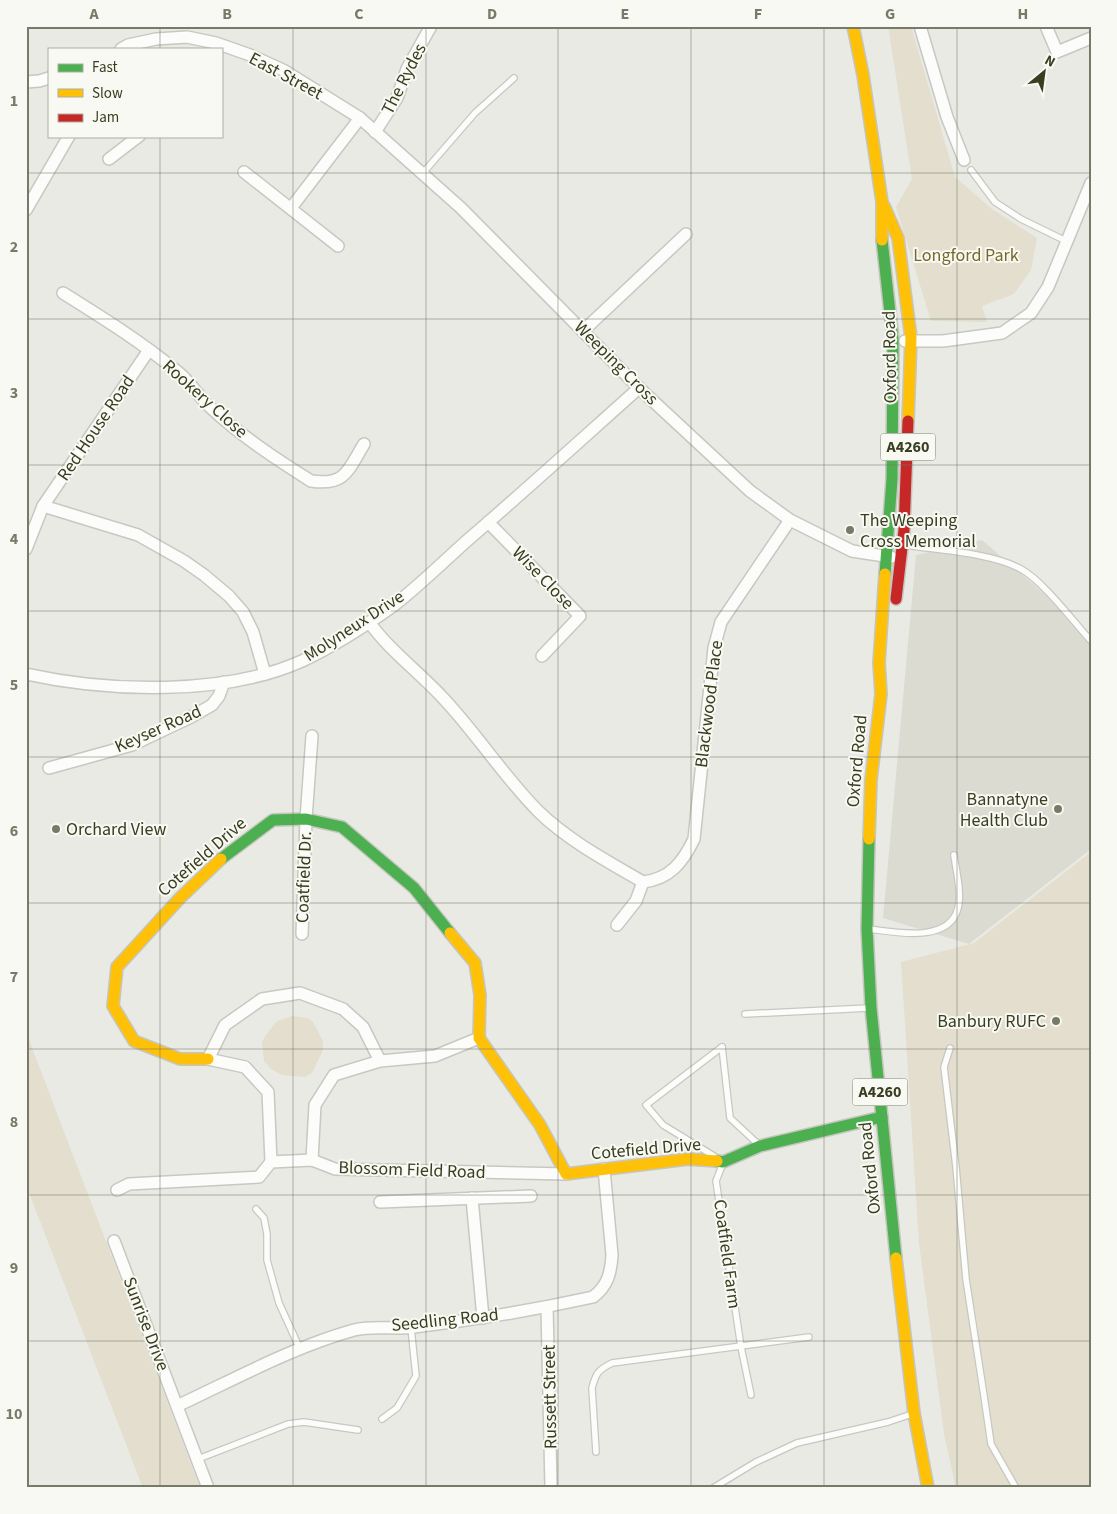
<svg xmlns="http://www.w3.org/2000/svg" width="1117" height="1514" font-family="'Source Sans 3',sans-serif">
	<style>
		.built { fill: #dbdbd2 }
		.green { fill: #e3decd }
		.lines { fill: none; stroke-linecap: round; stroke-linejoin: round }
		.lane-casing { stroke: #c7c8c2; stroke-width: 8 }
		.street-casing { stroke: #c7c8c2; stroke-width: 14 }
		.fast-casing { stroke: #c5c6be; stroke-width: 14 }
		.slow-casing { stroke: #c5c6be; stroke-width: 14 }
		.jam-casing { stroke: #c5c6be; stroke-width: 14 }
		.lane { stroke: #fcfcfb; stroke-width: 5.5 }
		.street { stroke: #fcfcfb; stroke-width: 11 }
		.fast { stroke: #4caf50; stroke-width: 11 }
		.slow { stroke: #ffc107; stroke-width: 11 }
		.jam { stroke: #c62828; stroke-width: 11 }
		.grid { fill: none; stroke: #777a66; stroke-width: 1; stroke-opacity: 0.55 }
		.poi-dot { fill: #777a66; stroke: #f9f9f3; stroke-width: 2 }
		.labels { text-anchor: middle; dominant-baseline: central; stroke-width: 4; stroke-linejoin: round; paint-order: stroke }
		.shield { fill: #f9f9f3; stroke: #737660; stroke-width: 1 }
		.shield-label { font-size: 16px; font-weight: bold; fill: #393e21 }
		.street-label { font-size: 18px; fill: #393e21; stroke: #f9f9f3 }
		.park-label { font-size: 18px; fill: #76692a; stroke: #f9f9f3 }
		.poi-label { font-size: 18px; fill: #393e21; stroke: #f9f9f3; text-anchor: start }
		.neatline { fill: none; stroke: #777a66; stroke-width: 2 }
		.grid-label { font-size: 16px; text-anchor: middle; font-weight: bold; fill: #777a66 }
	</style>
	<rect width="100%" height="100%" fill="#eaeae5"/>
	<!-- built -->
	<polygon class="built" points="982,540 1091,634 1091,849 969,944 883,918 916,555"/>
	<!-- green -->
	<g class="green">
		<polygon points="888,26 911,26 955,177 992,209 1037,238 1031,270 1014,294 982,306 987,322 931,321 896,207 912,179"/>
		<polygon points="1091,852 1091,1488 956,1488 944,1434 919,1243 901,962 974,943"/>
		<polygon points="292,1016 308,1018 313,1022 323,1041 323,1050 312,1073 305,1077 282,1075 271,1069 264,1061 262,1043 265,1036 277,1021"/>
		<polygon points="26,1032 200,1488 143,1488 26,1185"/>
	</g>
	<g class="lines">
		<!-- lane casing -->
		<g class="lane-casing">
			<g id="lane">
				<polyline points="971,170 995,202 1021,219 1066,241"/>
				<polyline points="423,173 475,113 514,78"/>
				<path d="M 904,545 C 938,550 992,553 1021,569 C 1043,581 1073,621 1091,641"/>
				<path d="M 869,929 C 894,932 949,944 958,908 C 962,892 956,871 954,855"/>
				<polyline points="745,1014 869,1008"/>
				<polyline points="722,1047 730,1118 759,1145"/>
				<polyline points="950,1048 944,1067 956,1167 966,1279 984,1396 991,1444 1016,1488"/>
				<polyline points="714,1156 663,1125 646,1105 722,1047"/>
				<polyline points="723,1163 716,1181 741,1347 751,1395"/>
				<polyline points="256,1209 264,1218 267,1234 267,1260 279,1303 300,1349"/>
				<polyline points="382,1419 397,1408 416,1376 411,1328"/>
				<path d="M 596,1452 L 592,1388 C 596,1373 598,1370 612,1363 L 809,1337"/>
				<polyline points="198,1459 288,1424 304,1422 358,1430"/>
				<polyline points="713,1488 756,1462 797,1443 888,1422 912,1414"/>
			</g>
		</g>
		<!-- street casing -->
		<g class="street-casing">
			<g id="street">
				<polyline points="920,26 947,117 964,160"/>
				<polyline points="1046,26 1057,52 1091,38"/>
				<polyline points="121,49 128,45 156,39 187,37 216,43 250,55 283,70 360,118 461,208 639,388 750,491 790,520 852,551 891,557"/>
				<polyline points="26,82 39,81 49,78"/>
				<polyline points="375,132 397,98 407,69 431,26"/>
				<polyline points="109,159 139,136"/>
				<polyline points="244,172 338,246"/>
				<polyline points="291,208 360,118"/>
				<polyline points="26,210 69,136"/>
				<path d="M 63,293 C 103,318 143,343 179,373 C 191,383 199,397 210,407 C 241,436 276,459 311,481 C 346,486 348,470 364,444"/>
				<polyline points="583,331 686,234"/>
				<polyline points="905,341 943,341 1002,333 1031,313 1048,287 1091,183"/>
				<polyline points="43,506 149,350"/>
				<polyline points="488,522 580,616 542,656"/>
				<polyline points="26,549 43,506 138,535 184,561 204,575 229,596 243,612 253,632 265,674"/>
				<path d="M 369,622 C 390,651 419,672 443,698 C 477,734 504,777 539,812 C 569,841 607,861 643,882 C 670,879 683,862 694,839 L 714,648 L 721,622 L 790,520"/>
				<path d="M 26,674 C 108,692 224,696 302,661 C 334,646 365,626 393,606 C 419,586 445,560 470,538 C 527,489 583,438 639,388"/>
				<polyline points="49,768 132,745 191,717 212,705 219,696 224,682"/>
				<polyline points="617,925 636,901 643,882"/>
				<polyline points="302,934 306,819 312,736"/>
				<polyline points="380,1061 435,1056 479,1038"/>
				<polyline points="271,1162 268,1092 245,1067 208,1059 225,1025 262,999 300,993 343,1009 363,1027 380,1061 334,1075 315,1105 312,1160"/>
				<polyline points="117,1190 129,1184 259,1177 271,1162 312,1160 335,1169 566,1174"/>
				<polyline points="472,1198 483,1318"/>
				<polyline points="380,1202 531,1196"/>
				<polyline points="114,1241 208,1488"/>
				<polyline points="547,1307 551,1488"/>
				<path d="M 177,1406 C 235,1379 293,1347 354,1330 C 375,1325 394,1330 414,1327 C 475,1320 534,1310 593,1297 C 608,1286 611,1272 612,1255 L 604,1169"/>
			</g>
		</g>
		<!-- fast casing -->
		<g class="fast-casing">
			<g id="fast">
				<polyline points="882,240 893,340 892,479 885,574"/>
				<polyline points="869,839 867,929 871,1008 896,1258"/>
				<polyline points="221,859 273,820 306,819 342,827 414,888 450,933"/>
				<polyline points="717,1161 723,1162 760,1146 882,1117"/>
			</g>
		</g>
		<!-- slow casing -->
		<g class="slow-casing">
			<g id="slow">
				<polyline points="853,26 863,75 882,202 882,240"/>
				<polyline points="884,206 898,238 911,338 908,421"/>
				<polyline points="869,839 871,780 881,694 879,663 885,574"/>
				<polyline points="450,933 475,963 480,995 479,1038 540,1125 566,1174 688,1159 717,1161"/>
				<polyline points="208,1059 180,1059 134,1041 113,1006 117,967 180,898 221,859"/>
				<polyline points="896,1258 914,1413 928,1488"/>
			</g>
		</g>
		<!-- jam casing -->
		<g class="jam-casing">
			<polyline id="jam" points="896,599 904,530 908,421"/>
		</g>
		<!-- lane -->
		<use href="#lane" class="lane"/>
		<!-- street -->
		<use href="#street" class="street"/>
		<!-- fast -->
		<use href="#fast" class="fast"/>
		<!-- slow -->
		<use href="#slow" class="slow"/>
		<!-- jam -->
		<use href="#jam" class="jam"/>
	</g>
	<!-- grid -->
	<path class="grid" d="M 160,26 L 160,49M 293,26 L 293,1488M 426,26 L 426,1488M 558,26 L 558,1488M 691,26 L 691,1488M 824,26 L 824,1488M 957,26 L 957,1488M 160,136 L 160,1488M 26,173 L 1091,173M 26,319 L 1091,319M 26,465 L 1091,465M 26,611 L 1091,611M 26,757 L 1091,757M 26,903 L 1091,903M 26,1049 L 1091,1049M 26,1195 L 1091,1195M 26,1341 L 1091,1341"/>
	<!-- markers -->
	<g class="poi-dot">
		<circle cx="850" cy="530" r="5"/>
		<circle cx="1058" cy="809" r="5"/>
		<circle cx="56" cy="829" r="5"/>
		<circle cx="1056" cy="1021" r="5"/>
	</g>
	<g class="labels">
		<!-- shield labels -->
		<g class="shield">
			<rect x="880.5" y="433.5" width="55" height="27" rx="4"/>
			<rect x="852.5" y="1078.5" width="55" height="27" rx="4"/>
		</g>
		<g class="shield-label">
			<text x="908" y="447">A4260</text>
			<text x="880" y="1092">A4260</text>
		</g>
		<!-- street labels -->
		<g class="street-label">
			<text transform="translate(286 76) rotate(28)">East Street</text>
			<text transform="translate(404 79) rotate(-63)">The Rydes</text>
			<text transform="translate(890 357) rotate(-91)">Oxford Road</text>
			<text transform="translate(616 363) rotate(45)">Weeping Cross</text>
			<text transform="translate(205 399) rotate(42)">Rookery Close</text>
			<text transform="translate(96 428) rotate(-56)">Red House Road</text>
			<text transform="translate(543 578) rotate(46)">Wise Close</text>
			<text transform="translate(354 626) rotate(-33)">Molyneux Drive</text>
			<text transform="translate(709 704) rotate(-83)">Blackwood Place</text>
			<text transform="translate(158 729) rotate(-24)">Keyser Road</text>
			<text transform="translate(857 761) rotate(-85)">Oxford Road</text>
			<text transform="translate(202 857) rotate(-41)">Cotefield Drive</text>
			<text transform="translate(304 877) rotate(-88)">Coatfield Dr.</text>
			<text transform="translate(646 1149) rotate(-5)">Cotefield Drive</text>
			<text transform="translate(870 1168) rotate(-96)">Oxford Road</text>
			<text transform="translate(412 1170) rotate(2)">Blossom Field Road</text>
			<text transform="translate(727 1254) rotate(82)">Coatfield Farm</text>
			<text transform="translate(445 1320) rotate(-6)">Seedling Road</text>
			<text transform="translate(146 1324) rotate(69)">Sunrise Drive</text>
			<text transform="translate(550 1397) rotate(-91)">Russett Street</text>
		</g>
		<!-- park labels -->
		<g class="park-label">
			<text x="966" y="255">Longford Park</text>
		</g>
		<!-- poi labels -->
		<g class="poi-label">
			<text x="860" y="520">The Weeping<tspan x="860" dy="21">Cross Memorial</tspan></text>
			<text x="1048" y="799" text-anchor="end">Bannatyne<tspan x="1048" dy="21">Health Club</tspan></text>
			<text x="66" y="829">Orchard View</text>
			<text x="1046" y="1021" text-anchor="end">Banbury RUFC</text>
		</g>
	</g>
	<!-- border -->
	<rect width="1117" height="1514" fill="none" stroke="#f9f9f3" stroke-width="55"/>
	<!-- legend -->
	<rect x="48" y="48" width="175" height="90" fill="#f9f9f3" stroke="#acae9f"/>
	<rect x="58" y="64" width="25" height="8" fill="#4caf50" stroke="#acae9f"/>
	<text x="92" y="72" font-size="15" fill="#393e21">Fast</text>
	<rect x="58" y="89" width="25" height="8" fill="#ffc107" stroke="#acae9f"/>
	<text x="92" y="98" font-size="15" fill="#393e21">Slow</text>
	<rect x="58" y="114" width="25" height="8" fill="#c62828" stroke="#acae9f"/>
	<text x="92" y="122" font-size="15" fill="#393e21">Jam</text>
	<!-- north arrow -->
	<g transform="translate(1044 72) rotate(29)" stroke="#f9f9f3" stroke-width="4" paint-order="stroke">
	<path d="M0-4L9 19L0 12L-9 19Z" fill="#393e21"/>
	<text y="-8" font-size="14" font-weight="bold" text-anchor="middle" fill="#393e21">N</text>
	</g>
	<rect x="28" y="28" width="1062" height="1458" class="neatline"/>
	<g class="grid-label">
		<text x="94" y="19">A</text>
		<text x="227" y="19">B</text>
		<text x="359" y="19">C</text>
		<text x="492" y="19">D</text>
		<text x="625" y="19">E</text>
		<text x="758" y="19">F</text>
		<text x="890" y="19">G</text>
		<text x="1023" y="19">H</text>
		<text x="14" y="106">1</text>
		<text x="14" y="252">2</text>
		<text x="14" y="398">3</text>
		<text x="14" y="544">4</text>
		<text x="14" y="690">5</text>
		<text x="14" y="836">6</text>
		<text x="14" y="982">7</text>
		<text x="14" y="1127">8</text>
		<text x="14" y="1273">9</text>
		<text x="14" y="1419">10</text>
	</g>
</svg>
